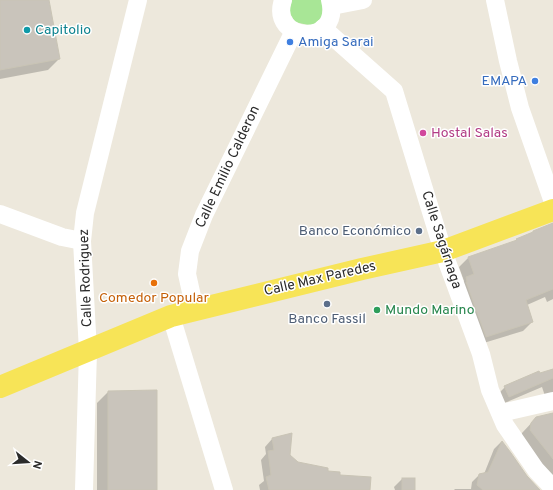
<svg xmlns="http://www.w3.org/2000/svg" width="553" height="490" font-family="Overpass,sans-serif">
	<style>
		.green { fill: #a8e696 }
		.shadow { fill: #0003 }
		.building { fill: #c9c4bb; stroke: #c9c4b5 }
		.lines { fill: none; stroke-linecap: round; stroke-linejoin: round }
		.minor { stroke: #fff; stroke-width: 18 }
		.major { stroke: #f7e457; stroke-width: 22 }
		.culture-dot { fill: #0f9aa8; stroke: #fff; stroke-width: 1.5 }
		.shop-dot { fill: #3f7fe0; stroke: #fff; stroke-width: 1.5 }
		.hotel-dot { fill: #d1479c; stroke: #fff; stroke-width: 1.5 }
		.service-dot { fill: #5c6f8a; stroke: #fff; stroke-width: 1.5 }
		.food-dot { fill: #e8710a; stroke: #fff; stroke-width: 1.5 }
		.leisure-dot { fill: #2e9e5b; stroke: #fff; stroke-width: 1.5 }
		.labels { text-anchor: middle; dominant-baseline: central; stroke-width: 3; stroke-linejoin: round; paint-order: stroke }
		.culture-label { font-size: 14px; fill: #0d838f; stroke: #fff; text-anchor: start }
		.shop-label { font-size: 14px; fill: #366cbe; stroke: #fff; text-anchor: start }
		.hotel-label { font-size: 14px; fill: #b23c85; stroke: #fff; text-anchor: start }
		.street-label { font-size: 14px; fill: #2b2b2b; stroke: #fff }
		.service-label { font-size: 14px; fill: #4e5e75; stroke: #fff; text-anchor: end }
		.food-label { font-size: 14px; fill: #c56008; stroke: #fff }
		.leisure-label { font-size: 14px; fill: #27864d; stroke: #fff; text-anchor: start }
	</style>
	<rect width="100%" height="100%" fill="#ede8dc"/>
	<!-- green -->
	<polygon class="green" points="292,0 323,0 324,3 321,20 312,26 295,22 289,12"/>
	<!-- shadow -->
	<g class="shadow">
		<polygon points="0,0 48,0 59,59 48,70 0,79"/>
		<polygon points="553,224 553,299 547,302 545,297 527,305 532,322 523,331 477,345 458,287 464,281 459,267 468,258 514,242 517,240"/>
		<polygon points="553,370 553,394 545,396 542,387 500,405 496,396 505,387"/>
		<polygon points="108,392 156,490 97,490 97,403"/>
		<polygon points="553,414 553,480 521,439 522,433 536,418"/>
		<polygon points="272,439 289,456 298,463 338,475 369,490 260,490 259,485 264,481 261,460 266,454 265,447"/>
		<polygon points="501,442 519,465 518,466 539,490 454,490 455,489 471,489 472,482 479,475 484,474 494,449"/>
		<polygon points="402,479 414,490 395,490 394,487"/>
	</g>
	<!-- building -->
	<g class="building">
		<polygon points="0,0 49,0 60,59 0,70"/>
		<polygon points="553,223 553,289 526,300 533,322 486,337 466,282 467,282 466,277 474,274 468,257 517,240 516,239 533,232 533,231"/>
		<polygon points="553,369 553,378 509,397 504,386 539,371 540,373"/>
		<polygon points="157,390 157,490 108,490 108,391"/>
		<polygon points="553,413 553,459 530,430 531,423 536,417"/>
		<polygon points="292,433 290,455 298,462 328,468 328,471 340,472 340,475 371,477 370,490 269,490 266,477 271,475 268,451 274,450 272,438"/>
		<polygon points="502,441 511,453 527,476 540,490 483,490 477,485 479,474 488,472"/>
		<rect x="402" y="478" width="13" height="12"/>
	</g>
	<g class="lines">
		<!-- minor -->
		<g class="minor">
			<path d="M 283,0 C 269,43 342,47 330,0"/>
			<polyline points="495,0 508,61 520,108 553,202"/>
			<polyline points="332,6 363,0"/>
			<polyline points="323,28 394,91 443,251 481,354 490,390 505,425 536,470 553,488"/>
			<polyline points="0,214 62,237 82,241"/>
			<polyline points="195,310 187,274 190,251 204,215 294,31"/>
			<polyline points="171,316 224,490"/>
			<polyline points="501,413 553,401"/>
			<polyline points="84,490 88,351 82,241 85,213 138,0"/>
		</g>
		<!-- major -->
		<polyline class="major" points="0,387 171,316 362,269 443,251 553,210"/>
	</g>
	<!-- markers -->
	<circle class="culture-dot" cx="27" cy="30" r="4"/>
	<g class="shop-dot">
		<circle cx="290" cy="42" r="4"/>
		<circle cx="535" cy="81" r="4"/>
	</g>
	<circle class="hotel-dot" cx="423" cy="133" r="4"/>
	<g class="service-dot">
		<circle cx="419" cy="231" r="4"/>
		<circle cx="327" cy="304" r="4"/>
	</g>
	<circle class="food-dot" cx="154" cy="283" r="4"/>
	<circle class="leisure-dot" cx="377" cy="310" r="4"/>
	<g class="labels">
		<!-- culture labels -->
		<g class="culture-label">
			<text x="35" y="30">Capitolio</text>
		</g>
		<!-- shop labels -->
		<g class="shop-label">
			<text x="298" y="42">Amiga Sarai</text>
			<text x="527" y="81" text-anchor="end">EMAPA</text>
		</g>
		<!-- hotel labels -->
		<g class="hotel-label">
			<text x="431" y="133">Hostal Salas</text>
		</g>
		<!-- street labels -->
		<g class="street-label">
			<text transform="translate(228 167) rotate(-65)">Calle Emilio Calderon</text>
			<text transform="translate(441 240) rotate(72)">Calle Sagárnaga</text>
			<text transform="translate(86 278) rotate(-92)">Calle Rodriguez</text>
			<text transform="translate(320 279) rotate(-13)">Calle Max Paredes</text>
		</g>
		<!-- service labels -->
		<g class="service-label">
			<text x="411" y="231">Banco Económico</text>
			<text x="327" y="319" text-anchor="middle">Banco Fassil</text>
		</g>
		<!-- food labels -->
		<g class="food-label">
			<text x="154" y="298">Comedor Popular</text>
		</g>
		<!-- leisure labels -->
		<g class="leisure-label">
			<text x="385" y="310">Mundo Marino</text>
		</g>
	</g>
	<!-- north arrow -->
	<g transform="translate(28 462) rotate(107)" stroke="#ffffff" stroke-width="3" paint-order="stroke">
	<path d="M0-3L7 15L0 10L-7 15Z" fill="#2b2b2b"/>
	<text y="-6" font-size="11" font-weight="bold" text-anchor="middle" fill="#2b2b2b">N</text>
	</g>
</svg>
